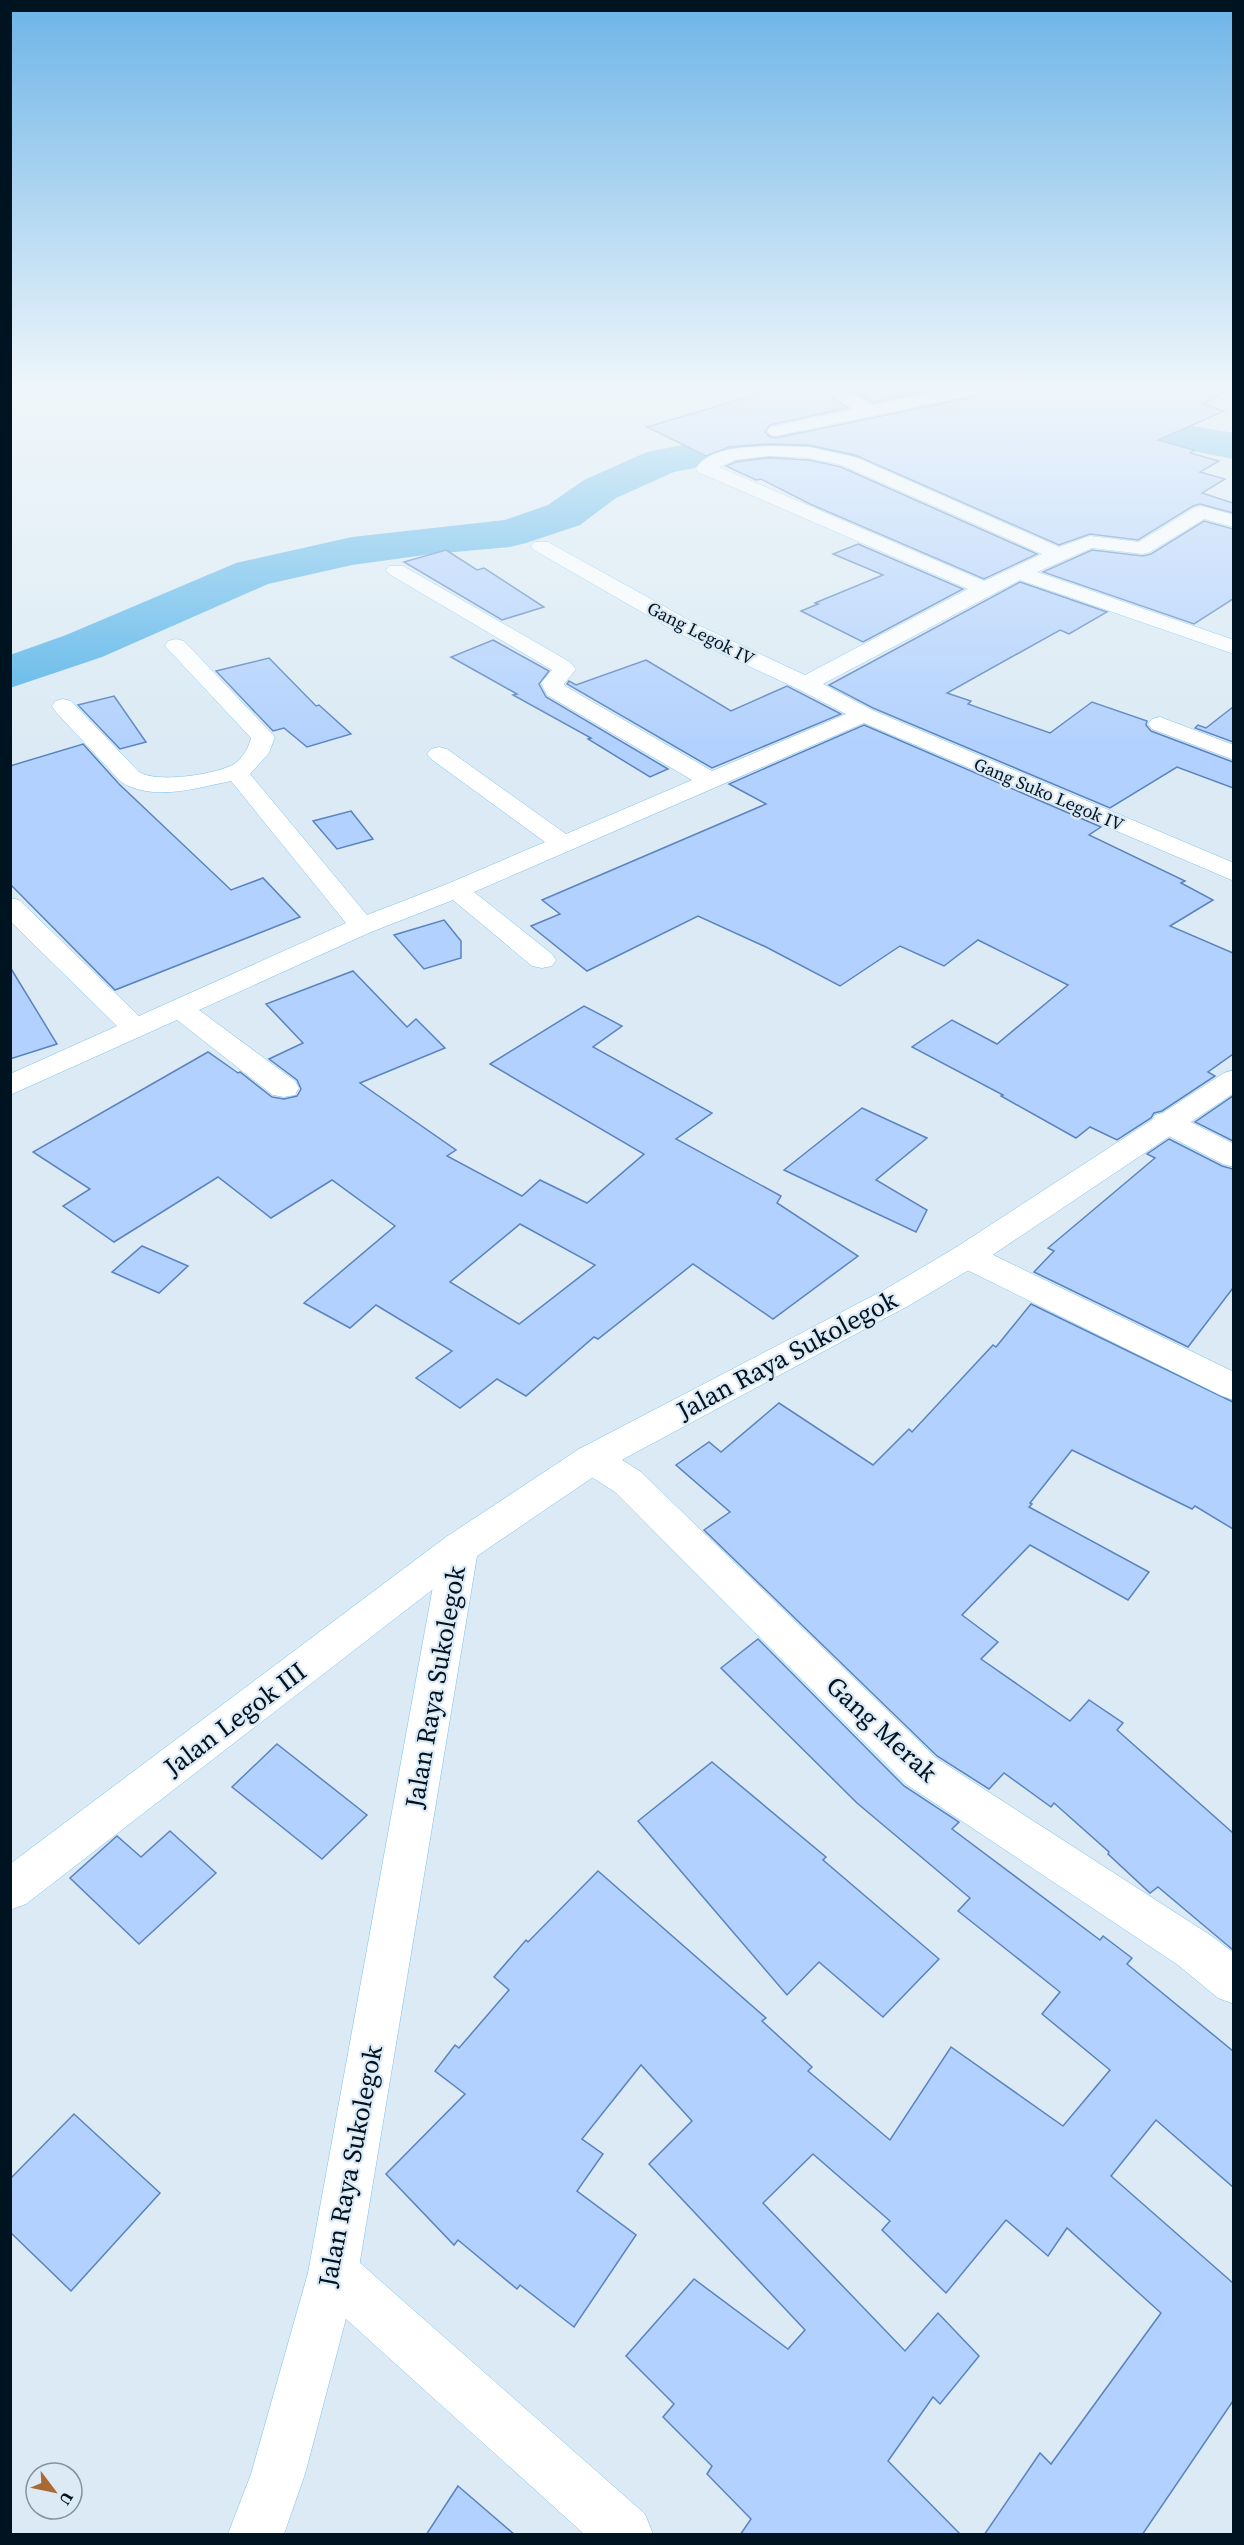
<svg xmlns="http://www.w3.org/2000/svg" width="1244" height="2545" font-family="'Source Serif 4',serif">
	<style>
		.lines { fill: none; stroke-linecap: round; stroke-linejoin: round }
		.river { fill: #55b3e9; fill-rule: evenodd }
		.building { fill: #b2d1fe; stroke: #5a84bf; stroke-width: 1.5; fill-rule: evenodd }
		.minor-casing { stroke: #76c3f2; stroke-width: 1 }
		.tertiary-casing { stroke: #76c3f2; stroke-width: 1 }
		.minor { fill: #fff; fill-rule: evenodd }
		.tertiary { fill: #fff; fill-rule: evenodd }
		.labels { text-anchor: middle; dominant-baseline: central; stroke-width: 4.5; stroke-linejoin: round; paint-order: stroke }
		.far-street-label { font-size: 18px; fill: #001321; stroke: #dbeaf4 }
		.near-street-label { font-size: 26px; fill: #001321; stroke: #dbeaf4 }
	</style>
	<rect width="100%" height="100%" fill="#dbeaf4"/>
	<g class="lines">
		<!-- river -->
		<g class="river">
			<polygon points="1128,415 1234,433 1234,459 1128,439 1065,441 1050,438 1044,429 1050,420 1065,417"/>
			<polygon points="805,431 902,432 917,436 923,445 917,454 902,458 805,457 733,461 674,472 616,498 580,525 526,543 510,547 432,554 352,565 268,584 102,657 10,688 10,655 66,635 236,563 352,537 505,520 548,505 584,480 647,452 733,435"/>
		</g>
	</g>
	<!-- building -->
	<g class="building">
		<polygon points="775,389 820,389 848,408 770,425 765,432 770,437 776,438 977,396 987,389 1232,389 1203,404 1224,411 1158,440 1194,450 1190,453 1219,461 1200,472 1225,479 1202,493 1233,503 1233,513 1200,504 1193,506 1138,540 1090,534 1059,545 855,455 809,445 769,444 729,447 706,456 647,427"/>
		<polygon points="849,389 937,389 873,403"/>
		<polygon points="769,458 809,460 841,467 1037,554 984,579 810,504 761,479 756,480 726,466 736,462"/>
		<polygon points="1204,521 1233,529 1233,599 1194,624 1043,572 1092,550 1143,556 1151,554"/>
		<polygon points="858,544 963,589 863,642 801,611 818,604 815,603 883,575 833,554"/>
		<polygon points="446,550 477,570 484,568 544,607 502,620 404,562"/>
		<polygon points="1020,582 1107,612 1069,634 1060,630 947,693 971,701 968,704 1050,733 1092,702 1147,721 1146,725 1151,731 1233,762 1233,788 1177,767 1110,808 873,708 829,685"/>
		<polygon points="493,640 549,671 539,684 546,697 668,769 650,777 588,739 591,738 513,695 517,694 451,657"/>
		<polygon points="269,658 316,706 319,705 351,734 307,747 284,728 273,731 216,671"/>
		<polygon points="646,660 731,711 787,686 841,714 712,768 567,684 569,681 576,685"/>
		<polygon points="114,696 146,742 120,749 78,705"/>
		<polygon points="1233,707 1233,742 1195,728 1198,725 1206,728"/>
		<polygon points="864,725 1101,827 1089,835 1185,881 1181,883 1213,900 1170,926 1233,953 1233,1054 1208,1072 1215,1076 1162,1111 1154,1113 1151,1118 1117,1140 1090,1127 1076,1138 1001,1096 1003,1095 912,1047 952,1020 997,1044 1068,985 978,940 944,966 900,946 840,986 766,947 698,916 587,971 531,926 560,914 542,900 766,804 729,784"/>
		<polygon points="83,744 119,784 231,890 263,878 300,917 115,990 10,884 10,766"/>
		<polygon points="351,811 373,839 337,849 313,821"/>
		<polygon points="444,920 461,941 461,958 424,969 394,935"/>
		<polygon points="10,967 57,1044 10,1059"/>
		<path d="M 353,971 L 407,1027 L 416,1019 L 445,1048 L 360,1083 L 456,1150 L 447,1156 L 522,1196 L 540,1180 L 587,1203 L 644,1154 L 490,1064 L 584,1006 L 622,1026 L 593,1047 L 712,1113 L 676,1139 L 781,1196 L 777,1203 L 858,1256 L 773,1319 L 693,1264 L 598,1339 L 594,1337 L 526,1396 L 497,1379 L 460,1408 L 416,1378 L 452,1351 L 376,1305 L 350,1328 L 304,1303 L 395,1226 L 332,1180 L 271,1218 L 218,1177 L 114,1242 L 63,1206 L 90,1189 L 33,1152 L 208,1052 L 238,1073 L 240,1072 L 272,1097 L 284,1099 L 297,1096 L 301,1089 L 297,1080 L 269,1059 L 303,1043 L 266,1004 ZM 520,1224 L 595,1265 L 519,1324 L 450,1282 Z"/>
		<polygon points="1233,1096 1233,1141 1195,1122"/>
		<polygon points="862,1108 927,1138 876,1180 927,1210 916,1232 784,1170"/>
		<polygon points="1169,1139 1222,1166 1233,1169 1233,1288 1188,1347 1034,1272 1054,1251 1048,1248 1155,1158 1147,1154"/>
		<polygon points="142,1246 188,1266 159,1293 112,1272"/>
		<polygon points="1031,1304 1233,1402 1233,1529 1195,1506 1192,1509 1072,1450 1030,1503 1032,1504 1029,1507 1149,1572 1128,1600 1030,1545 962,1615 998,1642 981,1659 1070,1721 1089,1700 1123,1723 1117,1730 1233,1833 1233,1950 1158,1887 1150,1893 1108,1854 1109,1852 1054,1803 1051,1807 1004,1773 989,1789 937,1756 704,1530 730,1512 676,1465 709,1442 721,1452 779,1403 873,1465 909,1429 912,1432 993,1345 996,1347"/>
		<polygon points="758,1639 904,1786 959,1822 952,1829 1100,1940 1103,1936 1132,1958 1127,1964 1233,2051 1233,2187 1156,2120 1111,2176 1233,2283 1233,2401 1142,2535 984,2535 1040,2453 1051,2464 1161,2313 1067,2228 1048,2256 1006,2220 946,2293 882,2230 890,2221 813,2154 763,2203 905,2351 938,2313 979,2356 940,2404 933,2397 888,2461 961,2535 740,2535 751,2519 707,2474 712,2466 663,2417 674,2404 626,2356 694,2279 788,2349 805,2330 649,2164 692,2121 641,2065 582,2139 603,2154 577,2191 636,2235 574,2327 520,2285 517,2289 458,2240 454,2245 386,2174 465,2094 435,2071 455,2045 459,2048 509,1990 494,1977 526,1940 528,1942 598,1871 766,2018 762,2021 812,2067 808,2071 890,2140 951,2047 1063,2126 1110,2070 1042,2014 1060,1992 958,1911 970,1898 857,1803 721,1668"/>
		<polygon points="277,1744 367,1815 322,1859 232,1787"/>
		<polygon points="712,1762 826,1857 823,1860 939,1959 883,2017 819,1962 787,1995 638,1821"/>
		<polygon points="170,1831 216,1873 139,1944 70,1878 117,1836 141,1857"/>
		<polygon points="74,2114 160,2193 71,2291 10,2232 10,2179"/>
		<polygon points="458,2486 515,2535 426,2535"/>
	</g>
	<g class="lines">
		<!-- minor casing -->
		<g class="minor-casing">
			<g id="minor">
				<polygon points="822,389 844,389 873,405 950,389 985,389 977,394 776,436 770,435 767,431 770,427 854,409"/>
				<path d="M 769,446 L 809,447 L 855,457 L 1059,547 L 1090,536 L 1139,542 L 1194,508 L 1201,506 L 1234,515 L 1234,527 L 1204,519 L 1150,552 L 1143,554 L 1092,548 L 1037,572 L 1234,640 L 1234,654 L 1020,580 L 823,684 L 872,710 L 1234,863 L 1234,881 L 864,723 L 474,892 L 552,954 L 556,960 L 552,966 L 542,968 L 532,966 L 453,900 L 371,932 L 199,1010 L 295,1081 L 299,1088 L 295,1095 L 284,1097 L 273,1095 L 177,1020 L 10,1095 L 10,1074 L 117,1026 L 10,921 L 10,898 L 19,900 L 139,1016 L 346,923 L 231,781 C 196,788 154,802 121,782 L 55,711 L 52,706 L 55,701 L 63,699 L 71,701 L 139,772 C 157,783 208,775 228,767 C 240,763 248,750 251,738 L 165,646 L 168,641 L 176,639 L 184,641 L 275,737 L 269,753 L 250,774 L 367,915 L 447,884 L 545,842 L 431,759 L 427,754 L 431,749 L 439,747 L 447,749 L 566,834 L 692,780 L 547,695 L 541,683 L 552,670 L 389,574 L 386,570 L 389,566 L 403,566 L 570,662 L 576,669 L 564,684 L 565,686 L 712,771 L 846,714 L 798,689 L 680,634 L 534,550 L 531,546 L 534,542 L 548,542 L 696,624 L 805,675 L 968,589 L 698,472 L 696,468 C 710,447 747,447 769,446 ZM 769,456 L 809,458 L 842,465 L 1042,554 L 984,581 L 719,467 L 735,460 Z"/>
				<polygon points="1160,717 1234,745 1234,760 1152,729 1148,724 1152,719"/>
				<polygon points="1166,1112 1177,1115 1234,1144 1234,1167 1223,1164 1155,1129 1151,1122 1155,1115"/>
				<polygon points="967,1245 979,1248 1234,1372 1234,1400 1222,1396 955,1264 951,1256 955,1248"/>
				<polygon points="592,1445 605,1449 641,1472 936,1758 1210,1935 1234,1953 1234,2004 1218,1998 1178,1965 906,1784 615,1492 579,1469 574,1459 579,1449"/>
				<polygon points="459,1533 472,1537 478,1548 472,1559 26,1904 10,1910 10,1864 446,1537"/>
				<polygon points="333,2248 351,2255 645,2514 653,2534 584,2534 315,2291 308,2273 315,2255"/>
			</g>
		</g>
		<!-- tertiary casing -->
		<g class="tertiary-casing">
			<polygon id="tertiary" points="1234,1070 1234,1093 979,1264 908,1306 605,1469 477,1556 358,2273 305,2474 284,2534 228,2534 251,2474 308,2273 440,1548 446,1537 579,1449 884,1290 955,1248 1224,1073"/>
		</g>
		<!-- minor -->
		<use href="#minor" class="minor"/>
		<!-- tertiary -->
		<use href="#tertiary" class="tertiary"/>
	</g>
	<!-- sky -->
	<linearGradient id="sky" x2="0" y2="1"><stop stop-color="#6db4e8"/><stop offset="0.52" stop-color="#eff6fa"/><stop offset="1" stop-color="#eff6fa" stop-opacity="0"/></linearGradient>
	<rect width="1244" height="746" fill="url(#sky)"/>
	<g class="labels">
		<!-- far-street labels -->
		<g class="far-street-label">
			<text transform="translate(701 633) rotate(27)">Gang Legok IV</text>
			<text transform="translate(1049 794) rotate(23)">Gang Suko Legok IV</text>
		</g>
		<!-- near-street labels -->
		<g class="near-street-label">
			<text transform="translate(787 1355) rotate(-28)">Jalan Raya Sukolegok</text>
			<text transform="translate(435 1687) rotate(-80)">Jalan Raya Sukolegok</text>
			<text transform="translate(235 1719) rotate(-37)">Jalan Legok III</text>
			<text transform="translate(882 1729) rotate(43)">Gang Merak</text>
			<text transform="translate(350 2166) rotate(-79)">Jalan Raya Sukolegok</text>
		</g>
	</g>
	<!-- border -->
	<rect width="1244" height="2545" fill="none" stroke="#001321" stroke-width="24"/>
	<!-- north arrow -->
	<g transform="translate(54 2491) rotate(122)"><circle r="28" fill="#dbeaf4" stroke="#8394a0" stroke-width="1.5"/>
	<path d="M0-4.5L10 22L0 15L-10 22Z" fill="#ab6934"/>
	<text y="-9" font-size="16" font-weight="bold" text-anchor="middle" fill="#001321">U</text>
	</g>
</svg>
